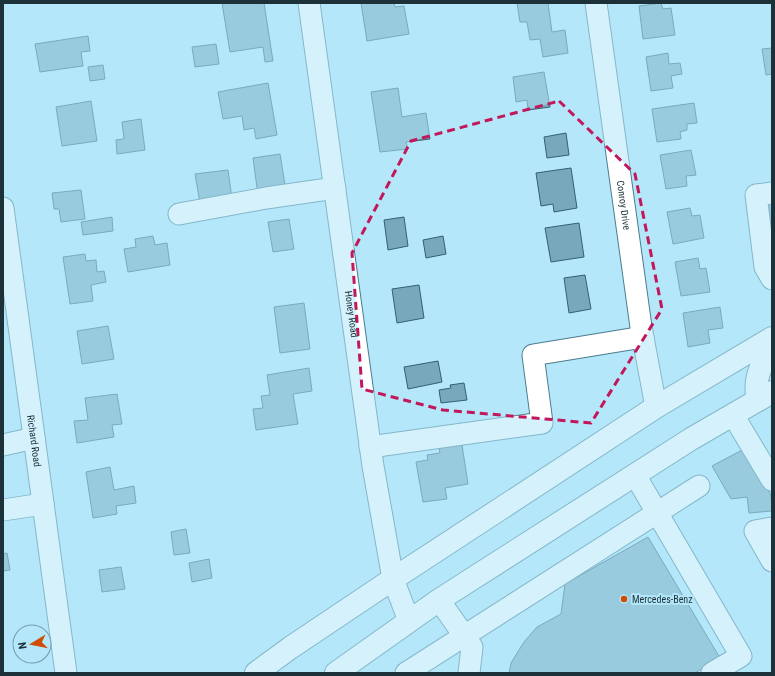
<svg xmlns="http://www.w3.org/2000/svg" width="775" height="676" font-family="'Roboto Condensed',sans-serif">
	<style>
		.building { fill: #77a9ba; stroke: #316272 }
		.lines { fill: none; stroke-linecap: round; stroke-linejoin: round }
		.minor-casing { stroke: #4b7c8d; stroke-width: 23 }
		.major-casing { stroke: #4b7c8d; stroke-width: 24 }
		.minor { stroke: #fff; stroke-width: 21 }
		.major { stroke: #fff; stroke-width: 22 }
		.marked { fill: none; stroke: #c2185b; stroke-width: 3; stroke-dasharray: 8 5; stroke-linejoin: round }
		.poi-dot { fill: #d04c00; stroke: #b3e7f9; stroke-width: 1.5 }
		.labels { text-anchor: middle; dominant-baseline: central; stroke-width: 4; stroke-linejoin: round; paint-order: stroke }
		.street-label { font-size: 10px; fill: #1c3138; stroke: #b3e7f9 }
		.poi-label { font-size: 10px; fill: #1c3138; stroke: #b3e7f9; text-anchor: start }
	</style>
	<rect width="100%" height="100%" fill="#b3e7f9"/>
	<!-- building -->
	<g class="building">
		<polygon points="222,3 264,3 273,61 265,62 263,47 230,52"/>
		<polygon points="361,3 394,3 395,7 404,6 409,34 367,41"/>
		<polygon points="517,3 548,3 552,32 565,30 568,53 543,57 540,39 530,40 527,22 520,22"/>
		<polygon points="661,3 663,9 671,8 675,35 643,39 639,6"/>
		<polygon points="88,36 90,51 81,52 83,66 40,72 35,44"/>
		<polygon points="216,44 219,64 195,67 192,47"/>
		<polygon points="772,48 772,74 766,75 762,49"/>
		<polygon points="668,53 669,64 680,63 682,74 671,76 673,88 651,91 646,57"/>
		<polygon points="103,65 105,79 90,81 88,67"/>
		<polygon points="544,72 550,107 528,110 527,100 516,102 513,77"/>
		<polygon points="268,83 277,135 256,139 254,128 244,130 242,116 223,119 218,92"/>
		<polygon points="398,88 402,117 426,113 430,139 406,142 408,149 380,152 371,92"/>
		<polygon points="91,101 97,141 62,146 56,107"/>
		<polygon points="694,103 697,123 687,124 687,130 680,132 681,139 657,142 652,109"/>
		<polygon points="141,119 145,150 117,154 116,140 124,139 122,122"/>
		<polygon points="566,133 569,155 547,158 544,137"/>
		<polygon points="691,150 696,175 686,176 687,186 666,189 660,155"/>
		<polygon points="280,154 286,191 258,195 253,158"/>
		<polygon points="571,168 577,208 554,212 553,204 541,206 536,173"/>
		<polygon points="228,170 232,199 200,203 195,174"/>
		<polygon points="81,190 85,219 61,222 59,209 54,209 52,193"/>
		<polygon points="772,198 772,250 760,200"/>
		<polygon points="690,208 692,216 700,215 704,238 673,244 667,212"/>
		<polygon points="112,217 113,231 83,235 81,222"/>
		<polygon points="404,217 408,246 388,250 384,220"/>
		<polygon points="289,219 294,249 273,252 268,222"/>
		<polygon points="579,223 584,257 551,262 545,228"/>
		<polygon points="153,236 155,245 167,243 170,265 128,272 124,249 136,247 135,239"/>
		<polygon points="443,236 446,254 426,258 423,240"/>
		<polygon points="85,254 86,261 96,260 97,272 104,271 106,282 91,285 93,301 70,304 63,257"/>
		<polygon points="698,258 700,269 706,268 710,292 681,296 675,262"/>
		<polygon points="585,275 591,309 569,313 564,278"/>
		<polygon points="419,285 424,318 397,323 392,289"/>
		<polygon points="304,303 310,349 280,353 274,307"/>
		<polygon points="720,307 723,328 708,330 710,343 688,347 683,313"/>
		<polygon points="108,326 114,359 82,364 77,331"/>
		<polygon points="438,361 442,382 408,389 404,367"/>
		<polygon points="309,368 312,391 293,394 298,424 256,430 253,409 263,408 261,396 270,395 267,375"/>
		<polygon points="464,383 467,400 441,403 439,390 451,388 450,385"/>
		<polygon points="117,394 122,424 112,425 114,437 77,443 74,421 88,420 85,398"/>
		<polygon points="462,445 468,484 445,488 447,499 423,502 416,462 428,460 427,455 440,453 439,448"/>
		<polygon points="744,449 771,495 772,511 749,513 747,497 731,499 712,466"/>
		<polygon points="110,467 114,490 134,486 136,503 116,506 117,514 93,518 86,472"/>
		<polygon points="186,529 190,553 174,555 171,532"/>
		<polygon points="648,537 720,658 695,673 509,673 511,663 524,642 537,627 561,614 565,584"/>
		<polygon points="7,553 10,570 3,571 3,554"/>
		<polygon points="209,559 212,578 192,582 189,563"/>
		<polygon points="121,567 125,589 102,592 99,570"/>
	</g>
	<g class="lines">
		<!-- minor casing -->
		<g class="minor-casing">
			<g id="minor">
				<path id="s1" d="M 309,3 L 373,466 L 393,579 L 409,621"/>
				<path id="s2" d="M 596,3 L 641,327 L 656,407"/>
				<polyline points="772,193 756,195 765,267 772,279"/>
				<path id="s3" d="M 3,208 L 66,673"/>
				<polyline points="179,214 266,198 335,188"/>
				<polyline points="733,415 772,480"/>
				<polyline points="3,445 34,438"/>
				<polyline points="370,447 542,423 533,355 643,337"/>
				<polyline points="635,475 741,656 712,673"/>
				<polyline points="3,510 43,504"/>
				<polyline points="772,528 755,531 772,561"/>
				<polyline points="439,600 472,647 469,673"/>
				<polyline points="406,673 699,486"/>
			</g>
		</g>
		<!-- major casing -->
		<g class="major-casing">
			<g id="major">
				<path d="M 758,400 C 754,385 758,363 772,354"/>
				<polyline points="256,673 290,648 393,579 656,407 772,338"/>
				<polyline points="336,673 439,600 691,439 772,392"/>
			</g>
		</g>
		<!-- minor -->
		<use href="#minor" class="minor"/>
		<!-- major -->
		<use href="#major" class="major"/>
	</g>
	<!-- marked area -->
	<path d="M0 0H775V676H0ZM 559,101 L 635,174 L 662,309 L 591,423 L 443,410 L 362,389 L 352,253 L 411,141 Z" fill="#b3e7f9" fill-opacity=".55" fill-rule="evenodd"/>
	<path class="marked" d="M 559,101 L 635,174 L 662,309 L 591,423 L 443,410 L 362,389 L 352,253 L 411,141 Z"/>
	<!-- markers -->
	<circle class="poi-dot" cx="624" cy="599" r="4"/>
	<g class="labels">
		<!-- street labels -->
		<g class="street-label">
			<text stroke="none"><textPath href="#s2" startOffset="204">Conroy Drive</textPath></text>
			<text stroke="none"><textPath href="#s1" startOffset="314">Honey Road</textPath></text>
			<text stroke="none"><textPath href="#s3" startOffset="235">Richard Road</textPath></text>
		</g>
		<!-- poi labels -->
		<g class="poi-label">
			<text x="632" y="599">Mercedes-Benz</text>
		</g>
	</g>
	<!-- border -->
	<rect width="775" height="676" fill="none" stroke="#1c3138" stroke-width="8"/>
	<!-- north arrow -->
	<g transform="translate(32 644) rotate(260)"><circle r="19" fill="#b3e7f9" stroke="#779eac"/>
	<path d="M0-3L7 15L0 10L-7 15Z" fill="#d04c00"/>
	<text y="-6" font-size="11" font-weight="bold" text-anchor="middle" fill="#1c3138">N</text>
	</g>
</svg>
